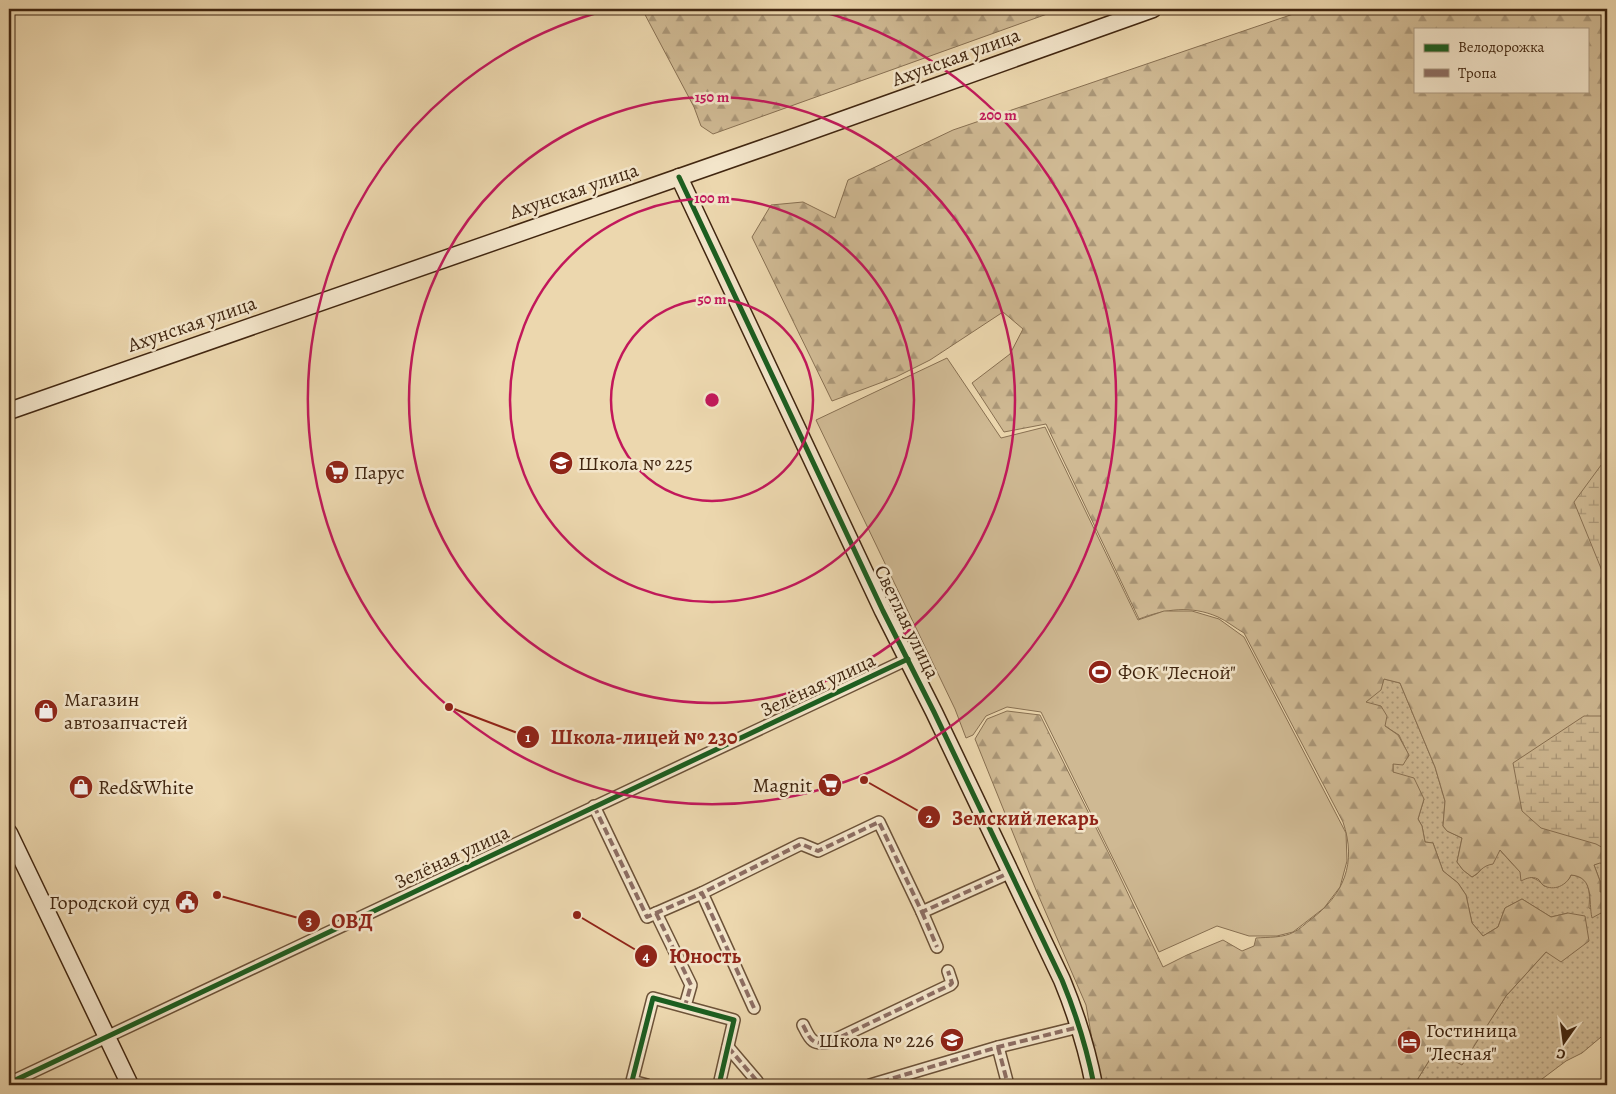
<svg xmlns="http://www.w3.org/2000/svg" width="1616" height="1094" font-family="Alegreya,serif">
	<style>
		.grass { fill: url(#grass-dots); stroke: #887052 }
		.forest { fill: url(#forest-firs); stroke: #887052; fill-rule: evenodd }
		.wetland { fill: url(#wetland-marsh); stroke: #887052 }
		.pitch { fill: #cfb993; stroke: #887052 }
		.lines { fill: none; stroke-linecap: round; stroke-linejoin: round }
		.street-casing { stroke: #6c5238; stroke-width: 14 }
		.secondary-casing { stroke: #412610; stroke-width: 19 }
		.street { stroke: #f3e5ca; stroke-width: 11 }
		.secondary { stroke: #f3e5ca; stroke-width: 16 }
		.quiet { stroke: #8d6e63; stroke-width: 4; stroke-dasharray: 8 4; stroke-linecap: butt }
		.cycleway-casing { stroke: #f3e5ca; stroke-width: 8 }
		.cycleway { stroke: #1b5e20; stroke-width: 5 }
		.ring { fill: none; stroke: #c2185b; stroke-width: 2.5 }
		.labels { text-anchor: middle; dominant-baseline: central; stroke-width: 5; stroke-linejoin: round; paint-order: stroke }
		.street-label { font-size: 20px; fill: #412610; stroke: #f3e5ca }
		.poi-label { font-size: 20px; fill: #412610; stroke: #f3e5ca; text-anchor: start }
		.centre { fill: #c2185b; stroke: #f3e5ca; stroke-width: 2.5 }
		.ring-label { font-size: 15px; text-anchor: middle; font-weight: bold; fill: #c2185b; stroke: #f3e5ca; stroke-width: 5; stroke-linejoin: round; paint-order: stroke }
		.leader { fill: none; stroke: #8f2418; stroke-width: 2 }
		.callout-dot { fill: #8f2418; stroke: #f3e5ca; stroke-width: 2 }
		.mark-label { font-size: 15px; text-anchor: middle; font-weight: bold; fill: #fff }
		.callout-label { font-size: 21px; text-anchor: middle; font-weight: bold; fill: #8f2418; stroke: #f3e5ca; stroke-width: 5; stroke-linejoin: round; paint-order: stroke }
	</style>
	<defs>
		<pattern id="grass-dots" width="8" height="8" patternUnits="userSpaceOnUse" patternTransform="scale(1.25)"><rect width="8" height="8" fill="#cfb993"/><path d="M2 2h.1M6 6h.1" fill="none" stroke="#aa9677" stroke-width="1.8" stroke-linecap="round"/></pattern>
		<pattern id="forest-firs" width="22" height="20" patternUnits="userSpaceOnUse" patternTransform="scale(1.25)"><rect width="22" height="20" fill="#cfb993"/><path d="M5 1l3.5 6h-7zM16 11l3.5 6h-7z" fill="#aa9677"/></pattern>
		<pattern id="wetland-marsh" width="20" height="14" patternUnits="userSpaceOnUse" patternTransform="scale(1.25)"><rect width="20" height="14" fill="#cfb993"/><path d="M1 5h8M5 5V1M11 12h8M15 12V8" fill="none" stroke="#aa9677"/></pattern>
	</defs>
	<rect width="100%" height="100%" fill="#ecd7ae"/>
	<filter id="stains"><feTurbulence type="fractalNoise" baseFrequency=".004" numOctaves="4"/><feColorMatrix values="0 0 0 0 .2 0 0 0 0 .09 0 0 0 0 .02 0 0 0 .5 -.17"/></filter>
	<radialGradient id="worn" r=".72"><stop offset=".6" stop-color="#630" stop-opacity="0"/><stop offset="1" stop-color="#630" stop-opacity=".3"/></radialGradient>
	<!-- grass -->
	<g class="grass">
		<path d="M 1384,679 L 1400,683 L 1435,767 L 1445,801 L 1443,826 L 1447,831 L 1462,838 L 1457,862 L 1463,870 L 1472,877 L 1477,874 L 1500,850 C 1506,857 1513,865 1520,871 C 1529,879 1536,876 1544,886 C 1556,885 1566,887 1571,875 C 1591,877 1590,892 1589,908 L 1601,913 L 1607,908 L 1607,1032 L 1582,1053 L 1566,1061 L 1538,1082 L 1538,1085 L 1414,1085 L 1435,1051 L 1462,1064 L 1506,996 L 1547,951 L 1568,913 L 1551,917 L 1522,899 L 1505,908 L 1498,927 L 1483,936 L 1472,923 L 1466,895 L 1458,883 L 1443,871 L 1433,843 L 1425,842 L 1422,826 L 1418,819 L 1424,799 L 1393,772 L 1393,763 L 1409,756 L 1399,735 L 1385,726 L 1366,702 L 1371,697 Z"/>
		<polygon points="1600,862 1607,865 1606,891 1600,893 1600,881 1594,865"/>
	</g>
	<!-- forest -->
	<g class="forest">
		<polygon points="642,9 1061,9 713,134 701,126 694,107"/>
		<path d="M 1308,9 L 1607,9 L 1607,865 L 1600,863 L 1594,865 L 1600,881 L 1600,892 L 1606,891 L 1607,887 L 1607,908 L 1601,913 L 1592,918 C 1588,901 1595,877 1571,875 C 1567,885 1554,892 1543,885 C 1541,884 1540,880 1538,879 C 1532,876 1527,878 1521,881 L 1520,872 L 1500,850 L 1493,864 C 1481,866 1481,872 1472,877 L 1463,870 L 1457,862 L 1462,838 L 1447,831 L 1443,826 L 1445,801 L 1435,767 L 1400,683 L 1384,679 L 1381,690 L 1366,702 L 1381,706 L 1387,716 L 1385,726 L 1398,735 L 1409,755 L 1403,765 L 1393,764 L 1393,772 L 1414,778 L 1424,799 L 1418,819 L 1422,826 L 1425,842 L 1433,843 L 1443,871 L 1458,883 L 1466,895 L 1472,923 L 1483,936 L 1498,927 L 1505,908 L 1522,899 L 1551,917 L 1568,913 L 1585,916 L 1589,941 L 1561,962 L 1546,952 L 1506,996 L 1462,1065 L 1435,1051 L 1414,1085 L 1100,1085 L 1086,1005 L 1036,890 L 975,739 L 987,719 L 1007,711 L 1040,715 L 1111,858 L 1163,967 L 1187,955 L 1223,940 L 1242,951 L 1254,946 L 1256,938 C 1269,937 1283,938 1294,932 C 1300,929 1305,924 1310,920 C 1344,895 1357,863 1343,822 L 1244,633 C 1235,628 1227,621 1218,617 C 1191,605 1165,609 1139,619 L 1046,424 L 1004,432 L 972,383 L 1010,354 L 1023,329 L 1003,312 L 930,360 L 896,377 L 832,401 L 752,237 L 771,205 L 803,202 L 835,218 L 848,180 L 953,130 ZM 1415,29 L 1587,29 L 1587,91 L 1415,91 Z"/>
	</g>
	<!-- wetland -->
	<g class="wetland">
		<polygon points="1607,457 1607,583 1574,502"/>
		<polygon points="1584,716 1607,716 1607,850 1596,844 1541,828 1522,811 1513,763"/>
	</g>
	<!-- pitch -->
	<polygon class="pitch" points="947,358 1001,438 1045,427 1138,620 1164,611 1192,611 1219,619 1244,637 1346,833 1347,861 1340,887 1324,908 1293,932 1277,936 1249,936 1217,926 1159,952 1041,712 1007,707 986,716 973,735 966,738 955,709 816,420"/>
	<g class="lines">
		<!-- street casing -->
		<g class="street-casing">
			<g id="street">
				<polyline points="594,806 647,917 702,893"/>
				<polyline points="922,912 937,947"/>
				<polyline points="656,913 691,985 685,1006"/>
				<polyline points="754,1008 702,893 801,844 818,851 879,822 922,912 1011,872"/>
				<path d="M 803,1025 C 810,1039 812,1046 830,1042 L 950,985 L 952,983 L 948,971"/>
				<polyline points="728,1047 757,1081 755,1085"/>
				<polyline points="998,1047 1008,1085"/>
				<polyline points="9,1083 908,659"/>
				<polyline points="647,1085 632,1081 653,998 734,1020 719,1085"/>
				<polyline points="870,1085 998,1047 1079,1027"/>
			</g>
		</g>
		<!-- secondary casing -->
		<g class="secondary-casing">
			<g id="secondary">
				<path d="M 679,177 L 883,611 L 934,712 L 1062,980 C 1076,1014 1087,1049 1094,1085"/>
				<polyline points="9,411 783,141 1153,9"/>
				<polyline points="9,833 130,1085"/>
			</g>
		</g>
		<!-- street -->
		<use href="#street" class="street"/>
		<!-- secondary -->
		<use href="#secondary" class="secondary"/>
		<!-- quiet -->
		<g class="quiet">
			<polyline points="594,806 647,917 702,893"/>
			<polyline points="922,912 937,947"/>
			<polyline points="656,913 691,985 685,1006"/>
			<polyline points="754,1008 702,893 801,844 818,851 879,822 922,912 1011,872"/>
			<path d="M 803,1025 C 810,1039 812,1046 830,1042 L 950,985 L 952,983 L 948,971"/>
			<polyline points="728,1047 757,1081 755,1085"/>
			<polyline points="998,1047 1008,1085"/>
			<polyline points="870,1085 998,1047 1079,1027"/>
		</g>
		<!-- cycleway casing -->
		<g class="cycleway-casing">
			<g id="cycleway">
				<path d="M 679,177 L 883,611 L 934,712 L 1062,980 C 1076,1014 1087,1049 1094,1085"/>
				<polyline points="9,1083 908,659"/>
				<polyline points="647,1085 632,1081 653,998 734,1020 719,1085"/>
			</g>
		</g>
		<!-- cycleway -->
		<use href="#cycleway" class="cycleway"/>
	</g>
	<!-- distance rings -->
	<g class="ring">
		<circle cx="712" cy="400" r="101"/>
		<circle cx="712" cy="400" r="202"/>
		<circle cx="712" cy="400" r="303"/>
		<path d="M813 9A404 404 0 1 1 611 9"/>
	</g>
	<!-- icons -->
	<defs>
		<g id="school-disc" transform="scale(1.25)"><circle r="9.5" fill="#8f2418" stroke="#f3e5ca"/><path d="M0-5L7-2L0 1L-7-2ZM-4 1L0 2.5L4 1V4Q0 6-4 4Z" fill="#fff"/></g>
		<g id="supermarket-disc" transform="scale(1.25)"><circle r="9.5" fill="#8f2418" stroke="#f3e5ca"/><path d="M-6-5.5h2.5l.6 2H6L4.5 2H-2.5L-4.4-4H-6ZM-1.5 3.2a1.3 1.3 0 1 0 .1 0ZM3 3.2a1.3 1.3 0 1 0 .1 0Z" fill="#fff"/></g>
		<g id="stadium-disc" transform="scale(1.25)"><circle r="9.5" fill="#8f2418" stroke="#f3e5ca"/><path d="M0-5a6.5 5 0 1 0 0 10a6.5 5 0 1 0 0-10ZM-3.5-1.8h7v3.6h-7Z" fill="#fff"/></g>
		<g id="shop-disc" transform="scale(1.25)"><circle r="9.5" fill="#8f2418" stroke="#f3e5ca"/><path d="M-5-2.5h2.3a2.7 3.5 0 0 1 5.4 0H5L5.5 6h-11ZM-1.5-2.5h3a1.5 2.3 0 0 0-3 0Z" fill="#fff"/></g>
		<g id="civic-disc" transform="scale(1.25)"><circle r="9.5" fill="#8f2418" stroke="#f3e5ca"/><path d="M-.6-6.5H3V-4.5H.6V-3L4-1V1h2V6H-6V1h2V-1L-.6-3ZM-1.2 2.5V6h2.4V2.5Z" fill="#fff"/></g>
		<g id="hotel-disc" transform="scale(1.25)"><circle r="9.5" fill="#8f2418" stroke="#f3e5ca"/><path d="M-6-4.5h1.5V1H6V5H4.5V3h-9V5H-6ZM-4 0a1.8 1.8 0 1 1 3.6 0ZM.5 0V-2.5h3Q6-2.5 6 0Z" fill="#fff"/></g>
	</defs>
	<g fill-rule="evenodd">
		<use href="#school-disc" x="561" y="463"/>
		<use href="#supermarket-disc" x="337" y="472"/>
		<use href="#stadium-disc" x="1100" y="672"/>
		<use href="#shop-disc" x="46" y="711"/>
		<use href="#supermarket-disc" x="830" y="785"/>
		<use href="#shop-disc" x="81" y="787"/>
		<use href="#civic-disc" x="187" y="902"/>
		<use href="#school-disc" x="952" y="1040"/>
		<use href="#hotel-disc" x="1409" y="1042"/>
	</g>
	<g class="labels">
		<!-- street labels -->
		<g class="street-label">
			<text transform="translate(956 57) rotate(-20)">Ахунская улица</text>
			<text transform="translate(574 191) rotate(-19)">Ахунская улица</text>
			<text transform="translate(192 324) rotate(-19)">Ахунская улица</text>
			<text transform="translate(907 622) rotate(64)">Светлая улица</text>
			<text transform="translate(818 685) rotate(-25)">Зелёная улица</text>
			<text transform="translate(452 857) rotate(-25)">Зелёная улица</text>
		</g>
		<!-- poi labels -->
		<g class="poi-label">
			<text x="578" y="463">Школа № 225</text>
			<text x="354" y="472">Парус</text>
			<text x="1118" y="672">ФОК "Лесной"</text>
			<text x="64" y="699">Магазин<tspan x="64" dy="23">автозапчастей</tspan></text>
			<text x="812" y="785" text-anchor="end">Magnit</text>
			<text x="98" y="787">Red&amp;White</text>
			<text x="170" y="902" text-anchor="end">Городской суд</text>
			<text x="1426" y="1030">Гостиница<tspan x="1426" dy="23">"Лесная"</tspan></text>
			<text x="934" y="1040" text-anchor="end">Школа № 226</text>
		</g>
	</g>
	<circle cx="712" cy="400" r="8" class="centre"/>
	<g class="ring-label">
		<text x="712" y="102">150 m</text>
		<text x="998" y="120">200 m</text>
		<text x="712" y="203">100 m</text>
		<text x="712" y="304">50 m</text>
	</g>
	<!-- callouts -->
	<path class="leader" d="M449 707L528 737M864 780L929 817M217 895L309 921M577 915L646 956"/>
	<g class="callout-dot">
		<circle cx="449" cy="707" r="5"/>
		<circle cx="864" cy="780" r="5"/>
		<circle cx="217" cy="895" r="5"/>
		<circle cx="577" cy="915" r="5"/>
		<circle cx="528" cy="737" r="12"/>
		<circle cx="929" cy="817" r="12"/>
		<circle cx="309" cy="921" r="12"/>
		<circle cx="646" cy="956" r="12"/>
	</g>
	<g class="mark-label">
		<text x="528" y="742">1</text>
		<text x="929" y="823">2</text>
		<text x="309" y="926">3</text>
		<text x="646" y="961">4</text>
	</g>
	<g class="callout-label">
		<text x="644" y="744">Школа-лицей № 230</text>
		<text x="1025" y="825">Земский лекарь</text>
		<text x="352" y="928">ОВД</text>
		<text x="705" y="963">Юность</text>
	</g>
	<!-- margin -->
	<rect width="1616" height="1094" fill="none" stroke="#ecd7ae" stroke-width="30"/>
	<rect x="10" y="10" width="1596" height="1074" fill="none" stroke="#412610" stroke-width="2.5"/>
	<rect x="15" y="15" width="1586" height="1064" fill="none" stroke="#412610"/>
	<!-- legend -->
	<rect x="1414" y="28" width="175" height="65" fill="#f3e5ca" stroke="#ac9980"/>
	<rect x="1424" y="44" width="25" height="8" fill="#1b5e20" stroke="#ac9980"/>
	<text x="1458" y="52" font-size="15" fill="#412610">Велодорожка</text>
	<rect x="1424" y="69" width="25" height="8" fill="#8d6e63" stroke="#ac9980"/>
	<text x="1458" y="78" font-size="15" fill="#412610">Тропа</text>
	<!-- north arrow -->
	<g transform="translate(1564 1042) rotate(194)" stroke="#f3e5ca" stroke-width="4" paint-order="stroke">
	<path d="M0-4L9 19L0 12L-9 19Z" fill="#412610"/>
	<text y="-8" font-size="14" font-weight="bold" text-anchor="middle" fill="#412610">С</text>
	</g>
	<rect width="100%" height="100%" filter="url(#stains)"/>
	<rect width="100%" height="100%" fill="url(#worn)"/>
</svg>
